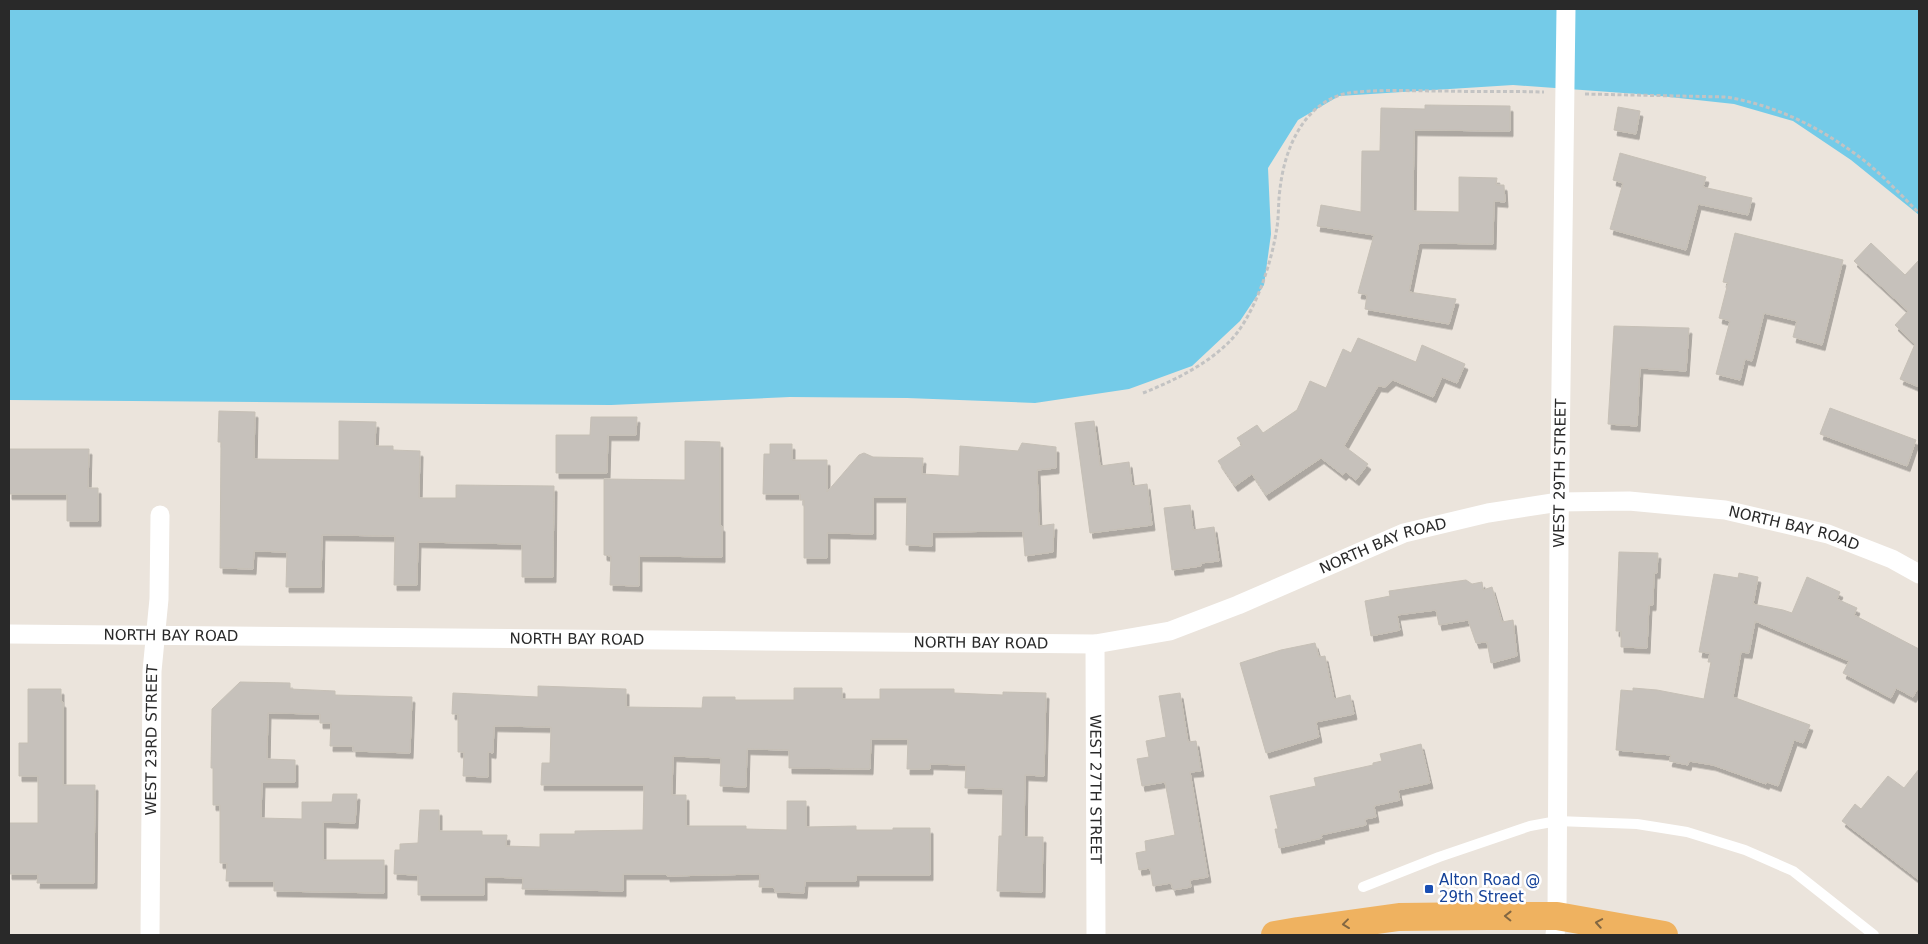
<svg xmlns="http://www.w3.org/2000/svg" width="1928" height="944" font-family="'DejaVu Sans',sans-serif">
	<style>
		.water { fill: #74cbe8 }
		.building { fill: #c6c1bb; stroke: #c6c0b6; filter: url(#shadow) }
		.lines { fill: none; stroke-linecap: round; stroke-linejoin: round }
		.path { stroke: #c3c3c3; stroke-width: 3; stroke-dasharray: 4 2.5; stroke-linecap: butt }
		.service { stroke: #fff; stroke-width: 10 }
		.minor { stroke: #fff; stroke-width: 19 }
		.trunk { stroke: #efb260; stroke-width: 28 }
		.oneway { stroke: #826742 }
		.transit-dot { fill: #1a4fb4; stroke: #fff; stroke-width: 2 }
		.labels { text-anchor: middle; stroke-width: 5; stroke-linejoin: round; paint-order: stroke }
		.street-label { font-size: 15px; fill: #292929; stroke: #fff }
		.transit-label { font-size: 15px; fill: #164399; stroke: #fff; text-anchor: start }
	</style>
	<defs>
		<filter id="shadow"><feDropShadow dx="3" dy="5.5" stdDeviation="0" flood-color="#0004"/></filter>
	</defs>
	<rect width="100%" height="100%" fill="#ebe4dc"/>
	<path class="water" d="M 9,9 L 1919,9 L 1919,215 L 1851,160 L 1793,121 L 1734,104 L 1651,95 L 1513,85 L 1339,96 L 1298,120 L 1268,168 L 1271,234 L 1264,285 L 1240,321 L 1192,366 L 1129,389 L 1035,403 L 907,398 L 790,397 L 611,405 L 9,400 Z"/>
	<path class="building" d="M 1425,105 L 1510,106 L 1510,131 L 1414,130 L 1413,211 L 1459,212 L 1459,177 L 1497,178 L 1496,185 L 1504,185 L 1505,202 L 1494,201 L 1493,244 L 1419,243 L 1409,292 L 1456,299 L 1449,324 L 1365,309 L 1367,295 L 1358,293 L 1374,235 L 1317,226 L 1321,205 L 1361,212 L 1362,151 L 1380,151 L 1381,108 L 1425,109 Z
		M 1618,107 L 1640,111 L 1636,134 L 1614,130 Z
		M 1620,153 L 1706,177 L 1703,187 L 1752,198 L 1748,215 L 1698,204 L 1686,250 L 1610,229 L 1623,183 L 1613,180 Z
		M 1735,233 L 1843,260 L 1822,345 L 1793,337 L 1797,321 L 1764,313 L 1752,361 L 1745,359 L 1740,380 L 1716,374 L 1730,321 L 1719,318 L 1728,283 L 1723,282 Z
		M 1871,243 L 1905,275 L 1919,260 L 1919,387 L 1900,379 L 1915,344 L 1895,325 L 1908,311 L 1854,261 Z
		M 1614,326 L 1689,328 L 1686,371 L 1640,368 L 1637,426 L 1608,424 Z
		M 1358,338 L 1416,362 L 1422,345 L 1465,364 L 1457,383 L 1442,377 L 1433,397 L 1393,380 L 1385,387 L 1378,386 L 1344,446 L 1368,464 L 1356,480 L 1346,472 L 1343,475 L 1321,458 L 1266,495 L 1252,474 L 1235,486 L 1218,461 L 1242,445 L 1237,438 L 1257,425 L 1263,433 L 1297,410 L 1310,381 L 1326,388 L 1343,349 L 1351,353 Z
		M 1830,408 L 1916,440 L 1907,466 L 1820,434 Z
		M 219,411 L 255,412 L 254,459 L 339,460 L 339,421 L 376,422 L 375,446 L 393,446 L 393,450 L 420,451 L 419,498 L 456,498 L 456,485 L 554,486 L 553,577 L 522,577 L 522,544 L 418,542 L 417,585 L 394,585 L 395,536 L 322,535 L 321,587 L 286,587 L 287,552 L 254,551 L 253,569 L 220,568 L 221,442 L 218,442 Z
		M 591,417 L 637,417 L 636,435 L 608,435 L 607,473 L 556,473 L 556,435 L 590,435 Z
		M 1094,421 L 1100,466 L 1129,462 L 1132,486 L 1147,484 L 1152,525 L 1090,533 L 1075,423 Z
		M 685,441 L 720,442 L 720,526 L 722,526 L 722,557 L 639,556 L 639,586 L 610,585 L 611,556 L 604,555 L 604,479 L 685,480 Z
		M 1022,443 L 1056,447 L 1056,468 L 1037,470 L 1039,526 L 1054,524 L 1053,552 L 1025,556 L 1023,531 L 932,532 L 932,546 L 906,545 L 907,497 L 873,497 L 873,534 L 827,533 L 827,558 L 804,558 L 804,500 L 800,500 L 800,494 L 763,494 L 764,454 L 770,454 L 770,444 L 792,444 L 792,460 L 827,460 L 827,492 L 859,455 L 864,453 L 873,457 L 923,458 L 922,474 L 959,476 L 960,446 L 1018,451 Z
		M 9,449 L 89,449 L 88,488 L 98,488 L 98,521 L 67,521 L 67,494 L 9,494 Z
		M 1190,505 L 1193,530 L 1214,527 L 1219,561 L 1201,563 L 1201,566 L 1172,570 L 1164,508 Z
		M 1619,552 L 1658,553 L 1657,573 L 1654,573 L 1653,605 L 1649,605 L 1647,648 L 1621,647 L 1621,631 L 1616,631 Z
		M 1739,573 L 1758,577 L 1753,604 L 1783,610 L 1792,613 L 1807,577 L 1840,592 L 1837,599 L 1857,608 L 1854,615 L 1919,649 L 1919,686 L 1913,697 L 1896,688 L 1891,698 L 1843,673 L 1849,661 L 1755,621 L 1749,653 L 1741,652 L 1733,697 L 1810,725 L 1803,743 L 1794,740 L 1778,786 L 1767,782 L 1766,784 L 1713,765 L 1689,761 L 1688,765 L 1669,761 L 1671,755 L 1616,750 L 1621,690 L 1633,691 L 1633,688 L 1657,690 L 1704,699 L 1711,662 L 1708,662 L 1710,653 L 1699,652 L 1714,574 L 1738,578 Z
		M 1466,580 L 1472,584 L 1482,582 L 1483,590 L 1492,587 L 1502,622 L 1513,620 L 1517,656 L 1491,663 L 1487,642 L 1476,643 L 1468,620 L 1439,625 L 1436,610 L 1397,615 L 1400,630 L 1371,636 L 1365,601 L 1390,596 L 1389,591 Z
		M 1315,643 L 1319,657 L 1325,656 L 1334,699 L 1350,695 L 1354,714 L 1316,722 L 1319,737 L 1266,753 L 1240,663 L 1281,650 Z
		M 240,682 L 290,683 L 290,689 L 335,691 L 335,695 L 412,697 L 410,753 L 353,751 L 353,746 L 330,746 L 331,723 L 320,723 L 320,714 L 268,713 L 267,759 L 295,760 L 295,782 L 262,782 L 261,818 L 302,819 L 302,802 L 332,802 L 333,794 L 357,794 L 355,823 L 323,822 L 323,860 L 384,860 L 384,893 L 274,891 L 274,881 L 226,881 L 227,863 L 220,863 L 220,805 L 213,805 L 213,768 L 211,768 L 212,709 Z
		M 538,686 L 626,689 L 626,707 L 702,708 L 703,697 L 735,697 L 735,700 L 794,700 L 794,688 L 842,688 L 842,699 L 880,699 L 880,689 L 954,689 L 954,693 L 1003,695 L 1003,692 L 1046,693 L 1044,776 L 1025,775 L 1024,837 L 1043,837 L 1042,892 L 997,891 L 999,836 L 1002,836 L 1003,789 L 965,788 L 966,765 L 930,764 L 930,769 L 907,769 L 908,739 L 871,739 L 870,769 L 789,768 L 789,750 L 747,749 L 746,787 L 720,786 L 721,758 L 673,756 L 672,795 L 686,795 L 686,826 L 746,826 L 746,829 L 787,830 L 787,801 L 806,801 L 806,827 L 856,826 L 856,830 L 893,830 L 893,828 L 930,828 L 930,875 L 856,875 L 856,881 L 805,881 L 804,893 L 775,892 L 774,887 L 759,887 L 760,874 L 667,876 L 667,874 L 623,874 L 623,891 L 522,889 L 523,878 L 484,877 L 484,895 L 418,895 L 418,875 L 394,874 L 395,850 L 400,850 L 400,844 L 418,843 L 420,810 L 439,810 L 439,831 L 482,831 L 482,835 L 507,835 L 506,846 L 540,847 L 540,834 L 575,834 L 575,831 L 643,830 L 644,785 L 541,785 L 542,763 L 550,763 L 551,727 L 494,726 L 493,753 L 488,752 L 488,777 L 463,776 L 464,752 L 458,752 L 458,714 L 452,714 L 453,693 L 538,697 Z
		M 28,689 L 61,689 L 61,702 L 63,702 L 63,785 L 95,785 L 94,883 L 37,883 L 38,874 L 9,874 L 9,823 L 38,823 L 38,776 L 19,776 L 19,743 L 28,743 Z
		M 1180,693 L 1188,742 L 1196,741 L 1201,771 L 1190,772 L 1208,877 L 1190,880 L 1191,887 L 1173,890 L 1171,883 L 1153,886 L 1150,868 L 1139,870 L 1136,853 L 1146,851 L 1145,841 L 1175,835 L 1165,782 L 1142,786 L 1137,759 L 1149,757 L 1146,741 L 1166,737 L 1159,696 Z
		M 1421,744 L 1430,783 L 1398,790 L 1400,800 L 1374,806 L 1376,817 L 1365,819 L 1366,825 L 1321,835 L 1322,838 L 1279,848 L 1275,829 L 1278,829 L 1270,796 L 1316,786 L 1314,778 L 1373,765 L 1373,763 L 1382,761 L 1380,754 Z
		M 1919,769 L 1919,880 L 1842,821 L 1855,804 L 1861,809 L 1888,776 L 1904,788 Z"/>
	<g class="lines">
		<path class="path" d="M 1585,94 L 1726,97 C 1774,105 1815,125 1854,153 C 1877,169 1899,193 1919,213
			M 1143,393 C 1173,381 1204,366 1227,344 C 1254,319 1272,262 1277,227 C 1279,215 1278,202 1280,189 C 1284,152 1301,108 1340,95 C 1349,92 1360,92 1370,91 C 1395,90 1420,91 1445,91 C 1478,92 1511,91 1544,92"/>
		<path class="service" d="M 1363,887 L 1439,857 L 1530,826 L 1557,821 L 1637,824 L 1687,832 L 1745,850 L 1793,871 L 1874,935"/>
		<g class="minor">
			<path id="s1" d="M 9,634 L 1095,644 L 1170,631 L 1238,605 L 1404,533 L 1488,513 L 1559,502 L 1629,501 L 1725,510 L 1828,534 L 1892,559 L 1919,574"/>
			<path id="s2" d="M 1095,644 L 1096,935"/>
			<path id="s3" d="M 150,935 L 152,671 L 159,599 L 160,515"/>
			<path id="s4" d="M 1555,935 L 1557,916 L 1559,533 L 1566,9"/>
		</g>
		<path class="trunk" d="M 1275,935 L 1298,931 L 1399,917 L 1488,916 L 1557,916 L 1664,935"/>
	</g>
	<defs><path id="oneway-chevron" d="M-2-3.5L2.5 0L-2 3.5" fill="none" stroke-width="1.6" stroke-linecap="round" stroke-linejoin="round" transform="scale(1.25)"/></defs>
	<g class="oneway">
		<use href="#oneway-chevron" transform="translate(1508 916) rotate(-179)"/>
		<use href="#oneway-chevron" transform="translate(1599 923) rotate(-170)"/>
		<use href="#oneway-chevron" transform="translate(1346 924) rotate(173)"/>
	</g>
	<rect class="transit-dot" x="1424" y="884" width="10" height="10" rx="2.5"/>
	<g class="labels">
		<g class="street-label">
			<text dy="5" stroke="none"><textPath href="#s4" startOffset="462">WEST 29TH STREET</textPath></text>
			<text dy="5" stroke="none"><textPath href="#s1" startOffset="1812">NORTH BAY ROAD</textPath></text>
			<text dy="5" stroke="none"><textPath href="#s1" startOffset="1392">NORTH BAY ROAD</textPath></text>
			<text dy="5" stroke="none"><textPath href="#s1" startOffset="162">NORTH BAY ROAD</textPath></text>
			<text dy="5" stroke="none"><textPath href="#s1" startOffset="568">NORTH BAY ROAD</textPath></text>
			<text dy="5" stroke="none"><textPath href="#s1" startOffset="972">NORTH BAY ROAD</textPath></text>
			<text dy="5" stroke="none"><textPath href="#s3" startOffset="195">WEST 23RD STREET</textPath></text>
			<text dy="5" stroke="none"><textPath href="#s2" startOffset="145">WEST 27TH STREET</textPath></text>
		</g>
		<g class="transit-label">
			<text x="1439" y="885">Alton Road @<tspan x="1439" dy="17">29th Street</tspan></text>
		</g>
	</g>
	<rect width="1928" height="944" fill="none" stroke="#292929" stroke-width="20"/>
</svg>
